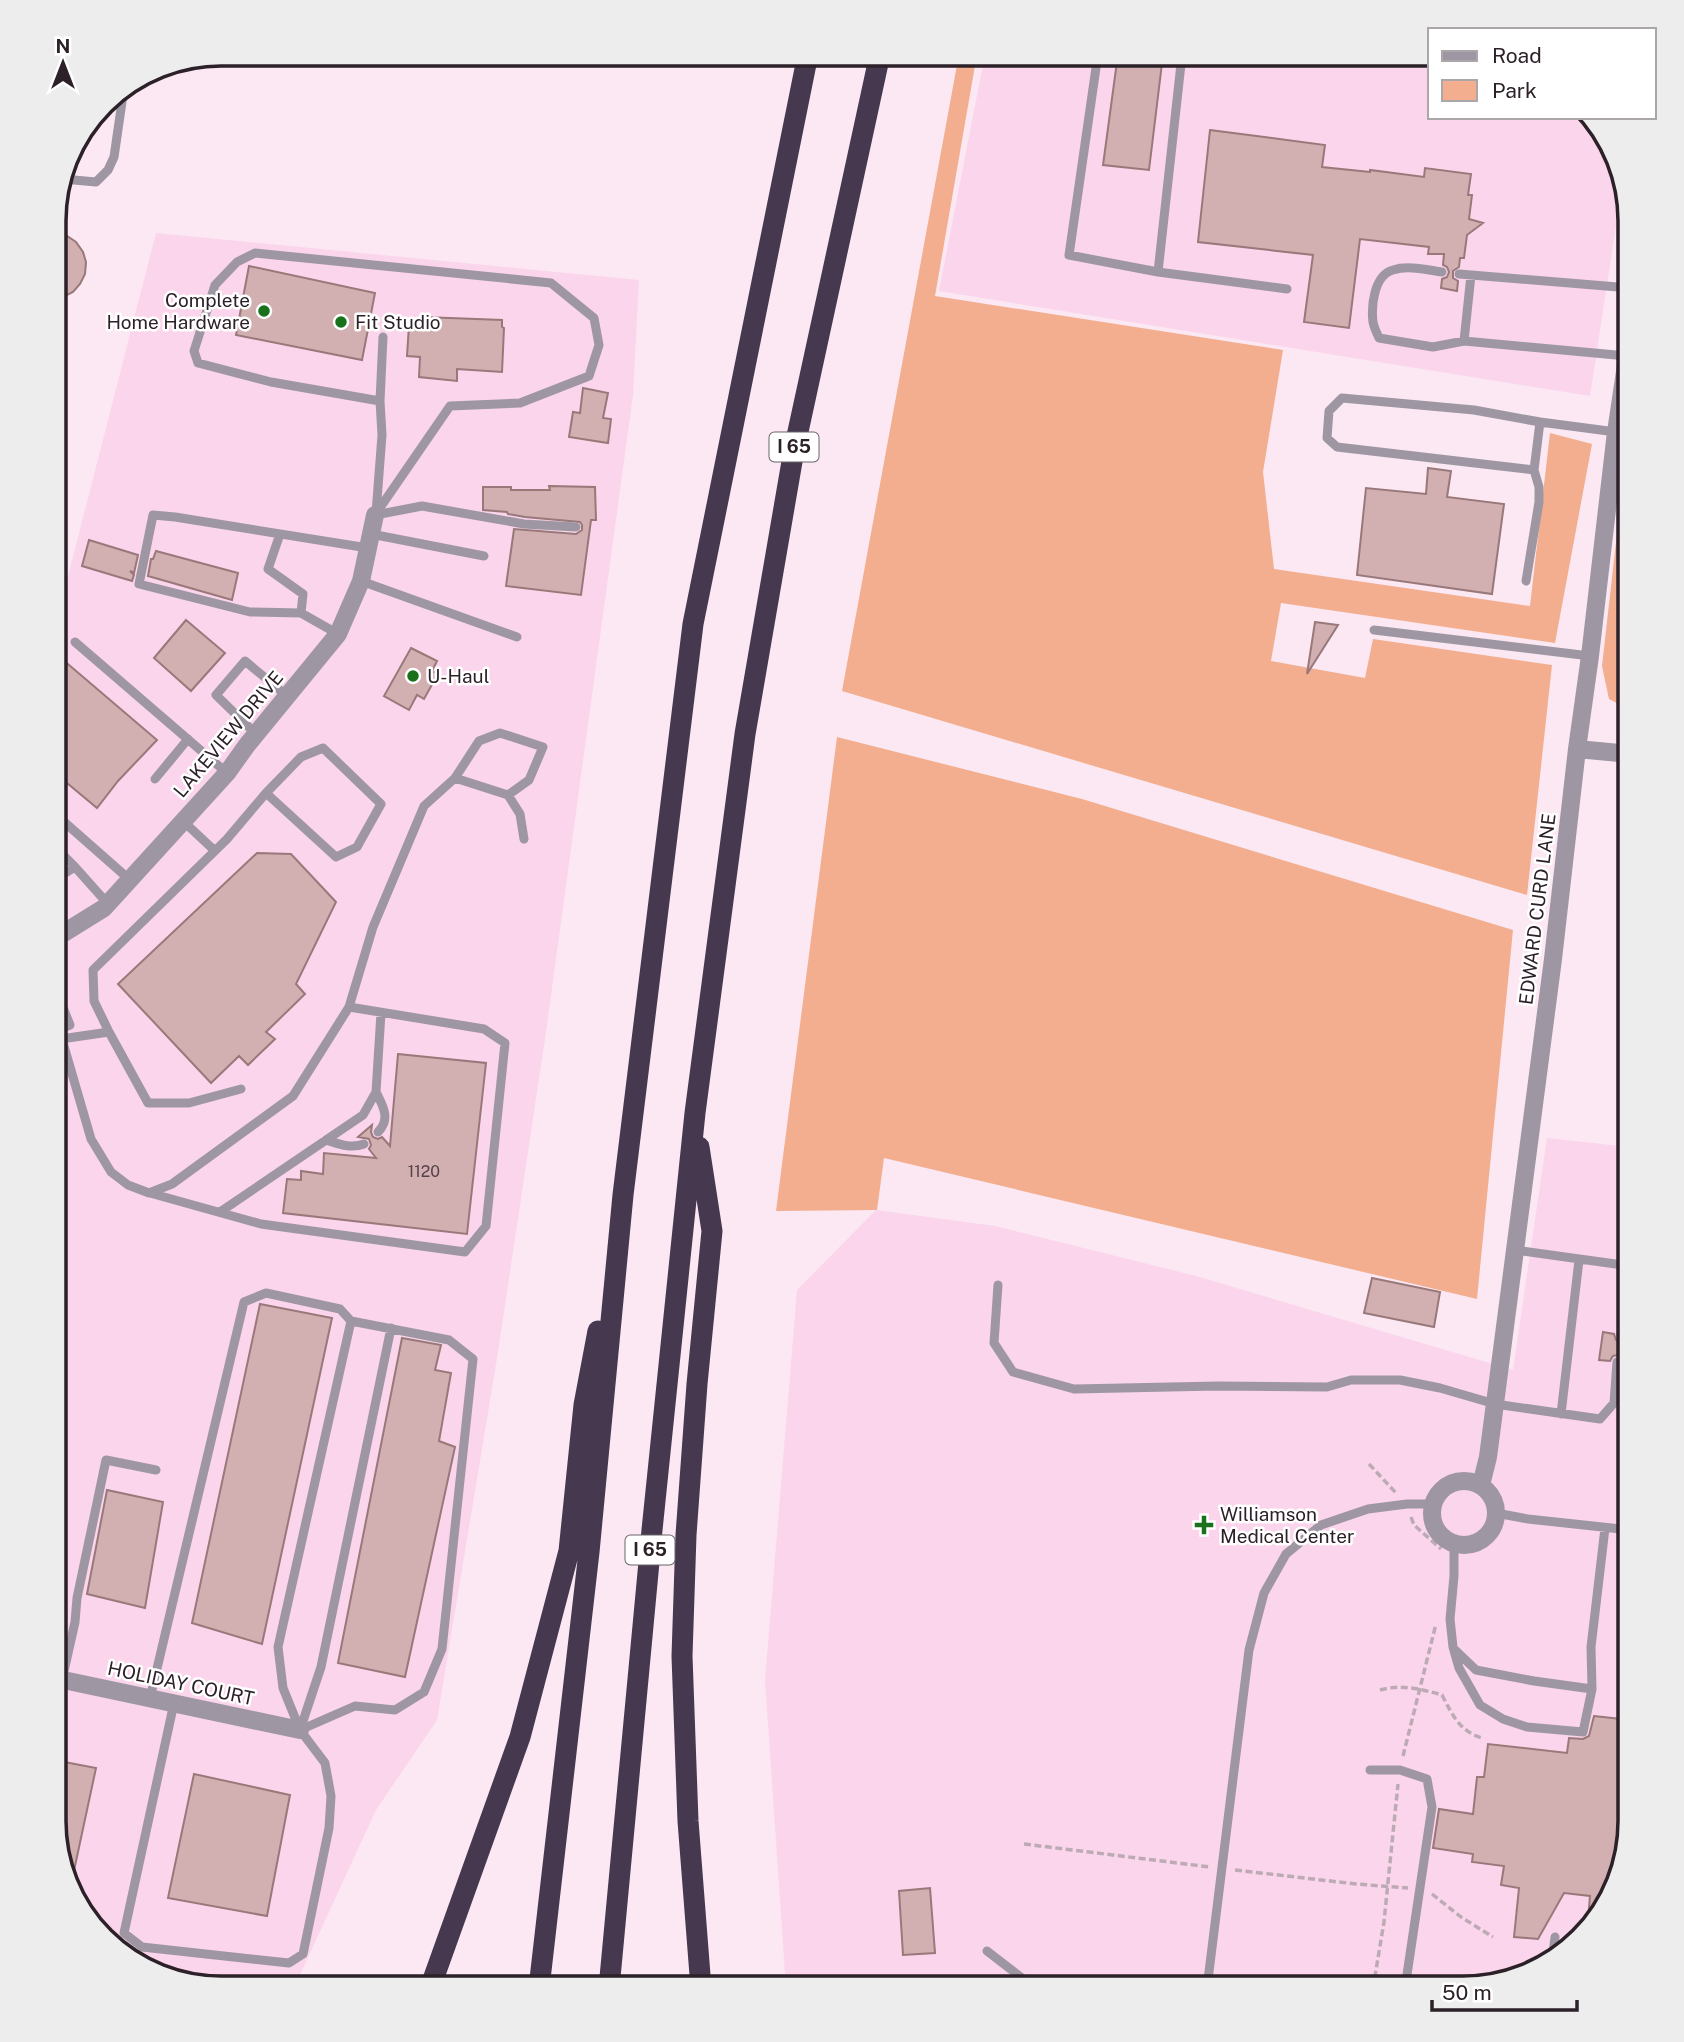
<svg xmlns="http://www.w3.org/2000/svg" width="1684" height="2042" font-family="'Public Sans',sans-serif">
	<style>
		.built { fill: #fbd5eb }
		.green { fill: #f2ae8e }
		.building { fill: #d2afb1; stroke: #99787a; stroke-width: 2 }
		.lines { fill: none; stroke-linecap: round; stroke-linejoin: round }
		.path { stroke: #bcabb5; stroke-width: 3.5; stroke-dasharray: 7 3.5; stroke-linecap: butt }
		.lane { stroke: #9e97a3; stroke-width: 9 }
		.street { stroke: #9e97a3; stroke-width: 18 }
		.highway { stroke: #45384f; stroke-width: 21 }
		.poi-dot { fill: #1a711b; stroke: #fff; stroke-width: 2.5 }
		.labels { text-anchor: middle; stroke-width: 5; stroke-linejoin: round; paint-order: stroke }
		.number-label { font-size: 16px; fill: #56444a }
		.shield { fill: #fff; stroke: #6b6468; stroke-width: 2 }
		.shield-label { font-size: 18px; font-weight: bold; fill: #2c2128 }
		.poi-label { font-size: 19px; fill: #2c2128; stroke: #fff; text-anchor: start }
		.street-label { font-size: 19px; fill: #2c2128; stroke: #fff }
		.rim { fill: none; stroke: #2c2128; stroke-width: 3.5 }
	</style>
	<rect width="100%" height="100%" fill="#fbe8f3"/>
	<path class="built" d="M 985,54 L 1430,55 L 1430,117 L 1589,117 L 1601,128 L 1621,193 L 1590,396 L 939,291 Z
		M 156,233 L 639,280 L 633,395 L 546,1032 L 498,1352 L 437,1720 L 376,1810 L 294,1988 L 221,1988 L 138,1966 L 83,1914 L 54,1821 L 55,627 Z
		M 1547,1138 L 1630,1147 L 1630,1821 L 1608,1904 L 1556,1959 L 1463,1988 L 786,1988 L 765,1680 L 797,1290 L 876,1210 L 995,1226 L 1196,1276 L 1513,1370 Z"/>
	<path class="green" d="M 959,54 L 977,54 L 935,296 L 1283,350 L 1263,472 L 1274,569 L 1530,606 L 1550,433 L 1592,444 L 1555,643 L 1281,603 L 1271,661 L 1365,678 L 1373,639 L 1552,665 L 1527,895 L 842,691 Z
		M 1630,419 L 1630,710 L 1609,699 L 1602,666 Z
		M 837,737 L 1082,799 L 1513,930 L 1477,1299 L 884,1158 L 877,1210 L 776,1211 Z"/>
	<path class="building" d="M 1118,54 L 1163,55 L 1149,170 L 1103,165 Z
		M 1210,130 L 1325,145 L 1322,167 L 1370,172 L 1370,170 L 1424,177 L 1425,168 L 1471,174 L 1468,195 L 1472,195 L 1469,219 L 1483,223 L 1467,235 L 1464,258 L 1460,258 L 1459,267 L 1453,271 L 1453,278 L 1458,281 L 1457,291 L 1441,288 L 1442,279 L 1447,277 L 1449,272 L 1447,267 L 1443,265 L 1444,254 L 1428,254 L 1429,247 L 1360,239 L 1349,328 L 1304,322 L 1313,255 L 1198,242 Z
		M 55,232 L 67,236 L 76,242 L 83,252 L 86,262 L 85,274 L 80,284 L 73,292 L 55,301 Z
		M 249,266 L 375,293 L 362,360 L 236,335 Z
		M 423,317 L 502,320 L 502,327 L 504,328 L 502,372 L 457,369 L 457,381 L 419,377 L 420,357 L 407,356 L 409,325 L 422,326 Z
		M 583,388 L 608,393 L 603,418 L 611,419 L 608,443 L 569,437 L 573,412 L 580,413 Z
		M 1428,468 L 1451,471 L 1447,497 L 1504,504 L 1492,594 L 1357,575 L 1366,488 L 1426,494 Z
		M 549,486 L 595,487 L 596,520 L 591,520 L 581,595 L 506,586 L 514,529 L 576,534 L 582,530 L 582,525 L 580,522 L 525,517 L 508,514 L 507,512 L 483,510 L 483,487 L 511,487 L 511,490 L 550,490 Z
		M 89,540 L 138,555 L 134,573 L 130,571 L 134,575 L 132,581 L 82,566 Z
		M 156,551 L 238,573 L 232,600 L 148,576 L 151,559 L 153,559 Z
		M 186,620 L 225,653 L 191,691 L 154,658 Z
		M 1315,622 L 1338,625 L 1307,674 Z
		M 411,648 L 437,661 L 432,671 L 438,674 L 424,699 L 417,695 L 409,710 L 384,696 Z
		M 55,653 L 157,740 L 118,781 L 97,808 L 55,773 L 55,731 L 64,719 L 55,711 Z
		M 257,853 L 291,854 L 336,902 L 296,984 L 305,994 L 266,1032 L 275,1039 L 248,1065 L 239,1056 L 211,1083 L 118,984 Z
		M 398,1054 L 486,1063 L 467,1234 L 283,1213 L 287,1179 L 301,1180 L 301,1171 L 323,1174 L 324,1153 L 376,1158 L 369,1149 L 371,1145 L 369,1139 L 358,1137 L 372,1125 L 371,1132 L 373,1137 L 378,1139 L 382,1137 L 390,1146 Z
		M 1372,1278 L 1440,1292 L 1434,1327 L 1364,1313 Z
		M 260,1304 L 332,1318 L 262,1644 L 192,1623 Z
		M 1603,1332 L 1614,1334 L 1616,1340 L 1621,1342 L 1630,1336 L 1630,1363 L 1624,1363 L 1623,1358 L 1618,1355 L 1613,1356 L 1610,1361 L 1599,1360 Z
		M 402,1338 L 441,1345 L 435,1370 L 451,1373 L 439,1441 L 455,1447 L 405,1677 L 338,1663 Z
		M 107,1490 L 163,1502 L 145,1608 L 87,1594 Z
		M 1594,1716 L 1630,1720 L 1630,1821 L 1608,1904 L 1603,1909 L 1589,1908 L 1590,1896 L 1564,1893 L 1538,1939 L 1514,1937 L 1519,1888 L 1501,1885 L 1504,1866 L 1472,1862 L 1473,1854 L 1433,1848 L 1439,1809 L 1473,1814 L 1477,1777 L 1484,1777 L 1488,1744 L 1567,1753 L 1569,1738 L 1583,1739 L 1589,1736 Z
		M 54,1760 L 96,1768 L 72,1880 L 54,1821 Z
		M 194,1774 L 290,1795 L 267,1916 L 168,1898 Z
		M 930,1888 L 935,1953 L 903,1955 L 899,1891 Z"/>
	<g class="lines">
		<path class="path" d="M 1369,1464 L 1396,1493
			M 1411,1517 L 1414,1525 L 1441,1549
			M 1380,1690 C 1401,1684 1421,1689 1442,1695 C 1452,1714 1459,1731 1482,1738
			M 1403,1756 L 1436,1624
			M 1024,1844 L 1210,1867
			M 1235,1870 L 1356,1884 L 1408,1888
			M 1432,1894 L 1461,1917 L 1493,1937
			M 1373,1988 L 1384,1922 L 1398,1784"/>
		<path class="lane" d="M 1098,54 L 1069,255 L 1158,272
			M 1182,55 L 1158,272 L 1287,289
			M 1412,55 L 1430,59
			M 63,179 L 96,182 L 108,170 L 114,157 L 124,88
			M 1442,272 C 1427,270 1408,265 1393,270 C 1374,275 1371,306 1373,322 C 1374,328 1377,333 1379,338 L 1433,347 L 1464,341 L 1627,356
			M 1459,274 L 1630,288
			M 1464,341 L 1471,275
			M 1534,470 L 1337,447 L 1327,438 L 1329,411 L 1342,398 L 1474,410 L 1540,422
			M 376,513 L 382,435 L 380,401 L 383,337
			M 375,515 L 450,406 L 520,403 L 589,376 L 599,345 L 594,318 L 551,283 L 255,253 L 237,262 L 215,285 L 194,351 L 198,363 L 271,382 L 380,401
			M 375,515 L 422,506 L 524,524 L 576,527
			M 280,534 L 268,569 L 303,594 L 301,613
			M 371,534 L 484,556
			M 361,581 L 517,637
			M 1526,581 L 1539,502 L 1539,487 L 1534,470 L 1540,422 L 1616,432
			M 1374,630 L 1590,656
			M 338,634 L 301,613 L 250,612 L 139,584 L 153,515 L 175,517 L 368,548
			M 75,642 L 227,773
			M 256,734 L 216,695 L 245,661 L 287,696
			M 455,778 L 479,741 L 500,733 L 543,747 L 529,780 L 508,795
			M 155,779 L 188,739
			M 54,813 L 130,880
			M 183,821 L 215,851
			M 54,846 L 75,867
			M 54,880 L 75,867 L 108,904
			M 54,985 L 70,1025 L 56,1031
			M 59,1029 L 91,1139 L 111,1172 L 128,1185 L 149,1193 L 172,1184 L 293,1096 L 349,1007 L 373,927 L 424,806 L 455,778 L 508,795 L 520,814 L 524,839
			M 109,1032 L 148,1103 L 189,1103 L 241,1089
			M 54,1040 L 109,1032 L 94,1001 L 93,970 L 227,839 L 266,793 L 301,757 L 323,748 L 381,804 L 357,847 L 336,857 L 266,793
			M 376,1092 C 383,1106 391,1119 378,1132
			M 326,1140 C 339,1144 351,1149 364,1144
			M 150,1193 L 261,1224 L 465,1252 L 486,1226 L 505,1043 L 484,1029 L 349,1007
			M 220,1212 L 363,1115 L 376,1092 L 381,1013
			M 1515,1250 L 1630,1266
			M 998,1285 L 994,1343 L 1013,1372 L 1074,1389 L 1218,1386 L 1327,1387 L 1351,1380 L 1400,1380 L 1440,1388 L 1495,1404 L 1600,1419 L 1614,1403 L 1617,1362
			M 1621,1335 L 1630,1278
			M 1561,1414 L 1579,1260
			M 1496,1513 L 1528,1519 L 1630,1530
			M 1454,1543 L 1454,1576 L 1450,1619 L 1453,1647 L 1459,1668 L 1480,1705 L 1503,1719 L 1527,1727 L 1583,1732 L 1592,1689 L 1591,1647 L 1605,1528
			M 1454,1649 L 1476,1670 L 1534,1681 L 1592,1689
			M 62,1680 L 75,1622 L 77,1598 L 106,1460 L 156,1470
			M 150,1698 L 244,1302 L 266,1293 L 340,1309 L 351,1321 L 278,1647 L 283,1688 L 300,1730 L 325,1763 L 331,1796 L 329,1828 L 303,1954 L 289,1963 L 142,1947 L 124,1933 L 174,1703
			M 300,1730 L 355,1706 L 395,1710 L 424,1692 L 442,1649 L 473,1359 L 449,1340 L 351,1321
			M 300,1730 L 321,1667 L 391,1328
			M 1370,1770 L 1400,1770 L 1427,1779 L 1432,1807 L 1405,1988
			M 987,1951 L 1035,1988
			M 1552,1961 L 1555,1937
			M 1207,1988 L 1249,1650 L 1264,1593 L 1286,1554 L 1321,1525 L 1368,1509 L 1407,1504 L 1433,1504"/>
		<path class="street" d="M 1577,749 L 1630,754
			M 54,939 L 104,908 L 227,773 L 247,745 L 338,634 L 361,581 L 375,515
			M1432 1513a32 32 0 1 1 64 0a32 32 0 1 1-64 0Z
			M 1481,1485 L 1488,1457 L 1553,959 L 1577,749 L 1590,656 L 1616,432 L 1630,338
			M 54,1678 L 300,1730"/>
		<path class="highway" d="M 699,1147 L 712,1231 L 697,1384 L 686,1535 L 682,1656 L 688,1821 L 701,1988
			M 430,1988 L 520,1737 L 569,1551 L 584,1405 L 598,1331
			M 539,1988 L 589,1552 L 623,1195 L 693,624 L 808,54
			M 609,1988 L 652,1530 L 695,1113 L 745,734 L 794,450 L 880,54"/>
	</g>
	<g class="poi-dot">
		<circle cx="264" cy="311" r="7"/>
		<circle cx="341" cy="322" r="7"/>
		<circle cx="413" cy="676" r="7"/>
		<path d="M1200.5 1514.5h7v7h7v7h-7v7h-7v-7h-7v-7h7z"/>
	</g>
	<g class="labels">
		<g class="number-label">
			<text x="424" y="1177">1120</text>
		</g>
		<g class="shield">
			<rect x="769.5" y="432.5" width="49" height="29" rx="5"/>
			<rect x="625.5" y="1535.5" width="49" height="29" rx="5"/>
		</g>
		<g class="shield-label">
			<text x="794" y="453">I 65</text>
			<text x="650" y="1556">I 65</text>
		</g>
		<g class="poi-label">
			<text x="250" y="307" text-anchor="end">Complete<tspan x="250" dy="22">Home Hardware</tspan></text>
			<text x="355" y="329">Fit Studio</text>
			<text x="427" y="683">U-Haul</text>
			<text x="1220" y="1521">Williamson<tspan x="1220" dy="22">Medical Center</tspan></text>
		</g>
		<g class="street-label">
			<text transform="translate(228 734) rotate(-50)" y="7">LAKEVIEW DRIVE</text>
			<text transform="translate(1537 909) rotate(-83)" y="7">EDWARD CURD LANE</text>
			<text transform="translate(181 1683) rotate(12)" y="7">HOLIDAY COURT</text>
		</g>
	</g>
	<path d="M0 0H1684V2042H0ZM221 66H1463A155 155 0 0 1 1618 221V1821A155 155 0 0 1 1463 1976H221A155 155 0 0 1 66 1821V221A155 155 0 0 1 221 66Z" fill="#eeedee" fill-rule="evenodd"/>
	<path class="rim" d="M221 66H1463A155 155 0 0 1 1618 221V1821A155 155 0 0 1 1463 1976H221A155 155 0 0 1 66 1821V221A155 155 0 0 1 221 66Z"/>
	<rect x="1428" y="28" width="228" height="91" fill="#ffffff" stroke="#aba6a9" stroke-width="2"/>
	<rect x="1442" y="51" width="35" height="10" fill="#9e97a3" stroke="#aba6a9" stroke-width="2"/>
	<text x="1492" y="63" font-size="21" fill="#2c2128">Road</text>
	<rect x="1442" y="80" width="35" height="21" fill="#f2ae8e" stroke="#aba6a9" stroke-width="2"/>
	<text x="1492" y="98" font-size="21" fill="#2c2128">Park</text>
	<g transform="translate(63 63)" stroke="#ffffff" stroke-width="5" paint-order="stroke">
	<path d="M0-5L12 26L0 18L-12 26Z" fill="#2c2128"/>
	<text y="-10" font-size="19" font-weight="bold" text-anchor="middle" fill="#2c2128">N</text>
	</g>
	<path d="M1432 2000v10h145v-10" fill="none" stroke="#2c2128" stroke-width="3.5"/>
	<text x="1442" y="2000" font-size="21" fill="#2c2128" stroke="#ffffff" stroke-width="5" paint-order="stroke">50 m</text>
</svg>
